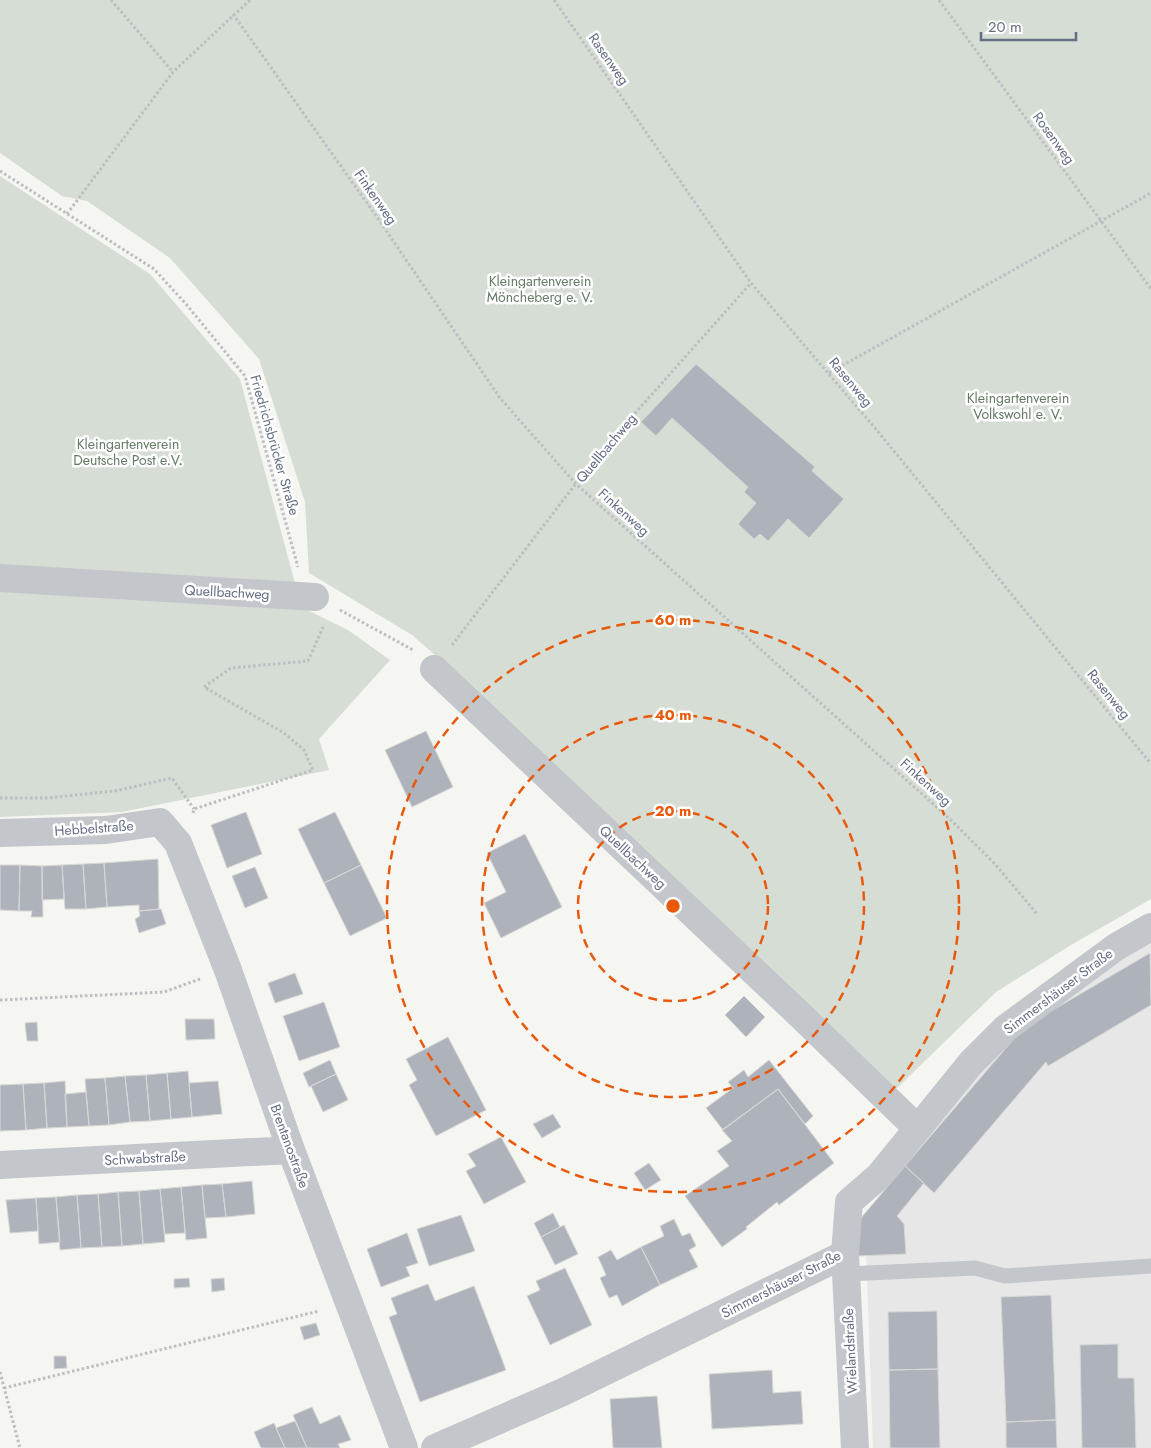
<svg xmlns="http://www.w3.org/2000/svg" width="1151" height="1448" font-family="Jost,sans-serif">
	<style>
		.built { fill: #e6e7e6 }
		.green { fill: #d5ddd4 }
		.building { fill: #aeb3bb; stroke: #d7d7d5 }
		.lines { fill: none; stroke-linecap: round; stroke-linejoin: round }
		.path { stroke: #bdbec1; stroke-width: 3; stroke-dasharray: 2.5 2.5; stroke-linecap: butt }
		.lane { stroke: #c3c6ca; stroke-width: 15 }
		.street { stroke: #c3c6ca; stroke-width: 28 }
		.ring { fill: none; stroke: #e8590c; stroke-width: 2.5; stroke-dasharray: 9 6 }
		.labels { text-anchor: middle; stroke-width: 5; stroke-linejoin: round; paint-order: stroke }
		.street-label { font-size: 14px; fill: #656f84; stroke: #fff }
		.park-label { font-size: 14px; fill: #647b64; stroke: #fff }
		.centre { fill: #e8590c; stroke: #fff; stroke-width: 2.5 }
		.ring-label { font-size: 15px; text-anchor: middle; font-weight: bold; fill: #e8590c; stroke: #fff; stroke-width: 5; stroke-linejoin: round; paint-order: stroke }
	</style>
	<rect width="100%" height="100%" fill="#f5f6f2"/>
	<path class="built" d="M 1151,937 L 1151,1448 L 873,1448 L 866,1248 L 887,1181 L 1017,1030 Z"/>
	<path class="green" d="M 0,0 L 1151,0 L 1151,899 L 1071,945 L 996,992 L 895,1090 L 450,668 L 412,635 L 309,573 L 305,502 L 259,359 L 170,258 L 87,201 L 62,196 L 0,153 Z
		M 0,176 L 150,274 L 240,379 L 296,587 L 0,570 Z
		M 0,590 L 297,605 L 348,630 L 390,660 L 319,739 L 329,770 L 122,812 L 0,817 Z"/>
	<path class="building" d="M 696,364 L 815,467 L 812,471 L 844,499 L 809,538 L 788,519 L 768,541 L 760,534 L 754,539 L 738,524 L 756,503 L 744,492 L 748,487 L 672,418 L 656,436 L 641,422 Z
		M 426,731 L 453,787 L 412,807 L 385,750 Z
		M 246,812 L 262,854 L 227,868 L 211,825 Z
		M 335,812 L 361,865 L 324,883 L 298,829 Z
		M 525,834 L 562,907 L 501,938 L 484,903 L 506,892 L 487,853 Z
		M 158,859 L 159,909 L 139,911 L 139,905 L 107,907 L 104,863 Z
		M 104,863 L 107,907 L 86,909 L 83,864 Z
		M 83,864 L 86,909 L 65,909 L 62,865 Z
		M 0,865 L 20,865 L 19,911 L 0,910 Z
		M 20,865 L 42,866 L 43,917 L 31,917 L 32,911 L 19,911 Z
		M 62,865 L 64,899 L 42,900 L 42,866 Z
		M 361,865 L 387,918 L 350,936 L 324,883 Z
		M 255,867 L 268,898 L 245,908 L 232,876 Z
		M 161,909 L 166,924 L 139,933 L 135,919 L 140,916 L 139,911 Z
		M 1150,953 L 1151,1005 L 1048,1066 L 1046,1062 L 934,1193 L 905,1166 L 1024,1027 Z
		M 295,973 L 303,994 L 275,1003 L 268,983 Z
		M 744,996 L 765,1017 L 746,1037 L 725,1015 Z
		M 324,1002 L 340,1047 L 299,1061 L 283,1016 Z
		M 185,1019 L 214,1019 L 215,1039 L 186,1040 Z
		M 37,1022 L 38,1041 L 27,1041 L 25,1023 Z
		M 448,1037 L 486,1110 L 436,1136 L 409,1085 L 417,1080 L 406,1059 Z
		M 330,1060 L 336,1074 L 309,1087 L 303,1073 Z
		M 769,1060 L 813,1116 L 805,1124 L 778,1089 L 723,1130 L 706,1108 L 733,1088 L 728,1082 L 744,1070 L 748,1077 Z
		M 188,1071 L 192,1117 L 171,1119 L 167,1073 Z
		M 167,1073 L 171,1119 L 150,1121 L 146,1075 Z
		M 336,1074 L 348,1100 L 323,1112 L 311,1086 Z
		M 146,1075 L 150,1121 L 130,1122 L 125,1076 Z
		M 125,1076 L 130,1122 L 109,1125 L 105,1078 Z
		M 105,1078 L 109,1125 L 89,1126 L 85,1079 Z
		M 65,1081 L 67,1127 L 47,1128 L 44,1083 Z
		M 218,1081 L 222,1114 L 192,1117 L 189,1083 Z
		M 44,1083 L 47,1128 L 26,1130 L 23,1084 Z
		M 23,1084 L 26,1130 L 0,1131 L 0,1085 Z
		M 778,1089 L 834,1163 L 779,1205 L 777,1202 L 746,1227 L 747,1229 L 722,1247 L 685,1196 L 729,1166 L 717,1151 L 732,1141 L 722,1130 Z
		M 86,1092 L 89,1126 L 67,1127 L 65,1094 Z
		M 553,1114 L 561,1127 L 542,1138 L 533,1124 Z
		M 501,1137 L 526,1182 L 484,1204 L 466,1171 L 476,1166 L 468,1154 Z
		M 649,1163 L 661,1180 L 645,1190 L 634,1173 Z
		M 905,1166 L 924,1183 L 897,1216 L 904,1224 L 906,1254 L 857,1256 L 855,1225 Z
		M 252,1181 L 255,1214 L 226,1217 L 222,1184 Z
		M 222,1184 L 226,1217 L 205,1218 L 202,1185 Z
		M 202,1185 L 207,1238 L 186,1240 L 181,1187 Z
		M 181,1187 L 185,1233 L 165,1234 L 160,1189 Z
		M 160,1189 L 165,1242 L 143,1244 L 139,1191 Z
		M 139,1191 L 143,1244 L 122,1246 L 118,1192 Z
		M 118,1192 L 122,1246 L 102,1247 L 98,1194 Z
		M 98,1194 L 102,1247 L 81,1248 L 77,1195 Z
		M 77,1195 L 81,1248 L 60,1250 L 56,1197 Z
		M 56,1197 L 60,1242 L 39,1244 L 36,1198 Z
		M 36,1198 L 38,1231 L 10,1233 L 6,1200 Z
		M 553,1213 L 560,1227 L 541,1237 L 534,1223 Z
		M 461,1215 L 475,1251 L 429,1266 L 417,1229 Z
		M 674,1219 L 682,1236 L 690,1233 L 696,1246 L 689,1250 L 698,1267 L 660,1285 L 641,1247 L 664,1236 L 660,1226 Z
		M 564,1225 L 578,1254 L 555,1265 L 541,1237 Z
		M 407,1233 L 418,1263 L 406,1267 L 410,1276 L 381,1287 L 367,1249 Z
		M 641,1247 L 660,1285 L 622,1306 L 617,1295 L 609,1298 L 600,1278 L 606,1275 L 598,1257 L 611,1250 L 617,1260 Z
		M 565,1268 L 592,1325 L 550,1345 L 527,1296 L 540,1290 L 536,1281 Z
		M 189,1278 L 190,1287 L 174,1288 L 174,1279 Z
		M 224,1278 L 225,1290 L 212,1292 L 211,1279 Z
		M 428,1284 L 435,1301 L 474,1286 L 506,1370 L 420,1402 L 389,1317 L 397,1314 L 391,1298 Z
		M 1051,1295 L 1056,1420 L 1006,1422 L 1001,1297 Z
		M 937,1311 L 938,1369 L 889,1370 L 888,1312 Z
		M 316,1323 L 320,1335 L 304,1340 L 300,1327 Z
		M 1118,1344 L 1118,1378 L 1134,1378 L 1136,1448 L 1082,1448 L 1080,1345 Z
		M 54,1356 L 66,1356 L 67,1368 L 54,1369 Z
		M 938,1369 L 940,1448 L 890,1448 L 889,1370 Z
		M 772,1370 L 773,1393 L 801,1391 L 803,1424 L 712,1429 L 709,1374 Z
		M 657,1396 L 662,1448 L 613,1448 L 610,1399 Z
		M 312,1407 L 320,1424 L 340,1415 L 351,1440 L 338,1444 L 340,1448 L 307,1448 L 293,1415 Z
		M 1056,1420 L 1057,1448 L 1006,1448 L 1006,1422 Z
		M 295,1421 L 307,1448 L 285,1448 L 276,1428 Z
		M 274,1423 L 285,1448 L 261,1448 L 254,1432 Z"/>
	<g class="lines">
		<path class="path" d="M 111,0 L 173,72
			M 554,0 L 751,283 L 875,428 L 1151,764
			M 939,0 L 1151,289
			M 233,14 L 379,220 L 500,398 L 576,484 L 951,820 L 995,864 L 1037,914
			M 0,171 L 154,269 L 186,304 L 245,376 L 298,567
			M 67,214 L 173,72 L 250,0
			M 829,373 L 1151,193
			M 340,610 L 413,650
			M 452,645 L 597,456 L 751,283
			M 0,798 L 47,798 L 115,791 L 172,778 L 194,809
			M 193,813 L 194,809 L 313,770 L 304,750 L 284,733 L 204,687 L 231,668 L 308,661 L 324,625
			M 0,1000 L 164,992 L 200,979
			M 0,1372 L 20,1448
			M 4,1388 L 319,1311"/>
		<path class="lane" d="M 847,1274 L 975,1268 L 1005,1276 L 1151,1266"/>
		<path class="street" d="M 0,578 L 315,597
			M 434,669 L 798,1013 L 917,1128
			M 0,833 L 106,830 L 160,822 L 178,843 L 228,970 L 291,1150 L 404,1448
			M 0,1165 L 291,1150
			M 435,1448 L 563,1392 L 845,1254
			M 855,1448 L 845,1254 L 849,1202 L 879,1176 L 971,1063 L 1006,1028 L 1116,947 L 1151,927"/>
	</g>
	<g class="ring">
		<circle cx="673" cy="906" r="95"/>
		<circle cx="673" cy="906" r="191"/>
		<circle cx="673" cy="906" r="286"/>
	</g>
	<g class="labels">
		<g class="street-label">
			<text transform="translate(609 59) rotate(55)" y="5">Rasenweg</text>
			<text transform="translate(1054 138) rotate(54)" y="5">Rosenweg</text>
			<text transform="translate(376 197) rotate(55)" y="5">Finkenweg</text>
			<text transform="translate(851 382) rotate(50)" y="5">Rasenweg</text>
			<text transform="translate(275 445) rotate(74)" y="5">Friedrichsbrücker Straße</text>
			<text transform="translate(606 448) rotate(-50)" y="5">Quellbachweg</text>
			<text transform="translate(624 512) rotate(42)" y="5">Finkenweg</text>
			<text transform="translate(227 592) rotate(3)" y="5">Quellbachweg</text>
			<text transform="translate(1109 694) rotate(51)" y="5">Rasenweg</text>
			<text transform="translate(926 782) rotate(42)" y="5">Finkenweg</text>
			<text transform="translate(94 828) rotate(-4)" y="5">Hebbelstraße</text>
			<text transform="translate(633 857) rotate(43)" y="5">Quellbachweg</text>
			<text transform="translate(1058 991) rotate(-37)" y="5">Simmershäuser Straße</text>
			<text transform="translate(290 1146) rotate(70)" y="5">Brentanostraße</text>
			<text transform="translate(145 1158) rotate(-3)" y="5">Schwabstraße</text>
			<text transform="translate(781 1284) rotate(-27)" y="5">Simmershäuser Straße</text>
			<text transform="translate(850 1351) rotate(-93)" y="5">Wielandstraße</text>
		</g>
		<g class="park-label">
			<text x="540" y="286">Kleingartenverein<tspan x="540" dy="16">Möncheberg e. V.</tspan></text>
			<text x="1018" y="403">Kleingartenverein<tspan x="1018" dy="16">Volkswohl e. V.</tspan></text>
			<text x="128" y="449">Kleingartenverein<tspan x="128" dy="16">Deutsche Post e.V.</tspan></text>
		</g>
	</g>
	<circle cx="673" cy="906" r="8" class="centre"/>
	<g class="ring-label">
		<text x="673" y="625">60 m</text>
		<text x="673" y="720">40 m</text>
		<text x="673" y="816">20 m</text>
	</g>
	<path d="M981 32v8h95v-8" fill="none" stroke="#656f84" stroke-width="2.5"/>
	<text x="988" y="32" font-size="15" fill="#656f84" stroke="#ffffff" stroke-width="4" paint-order="stroke">20 m</text>
</svg>
